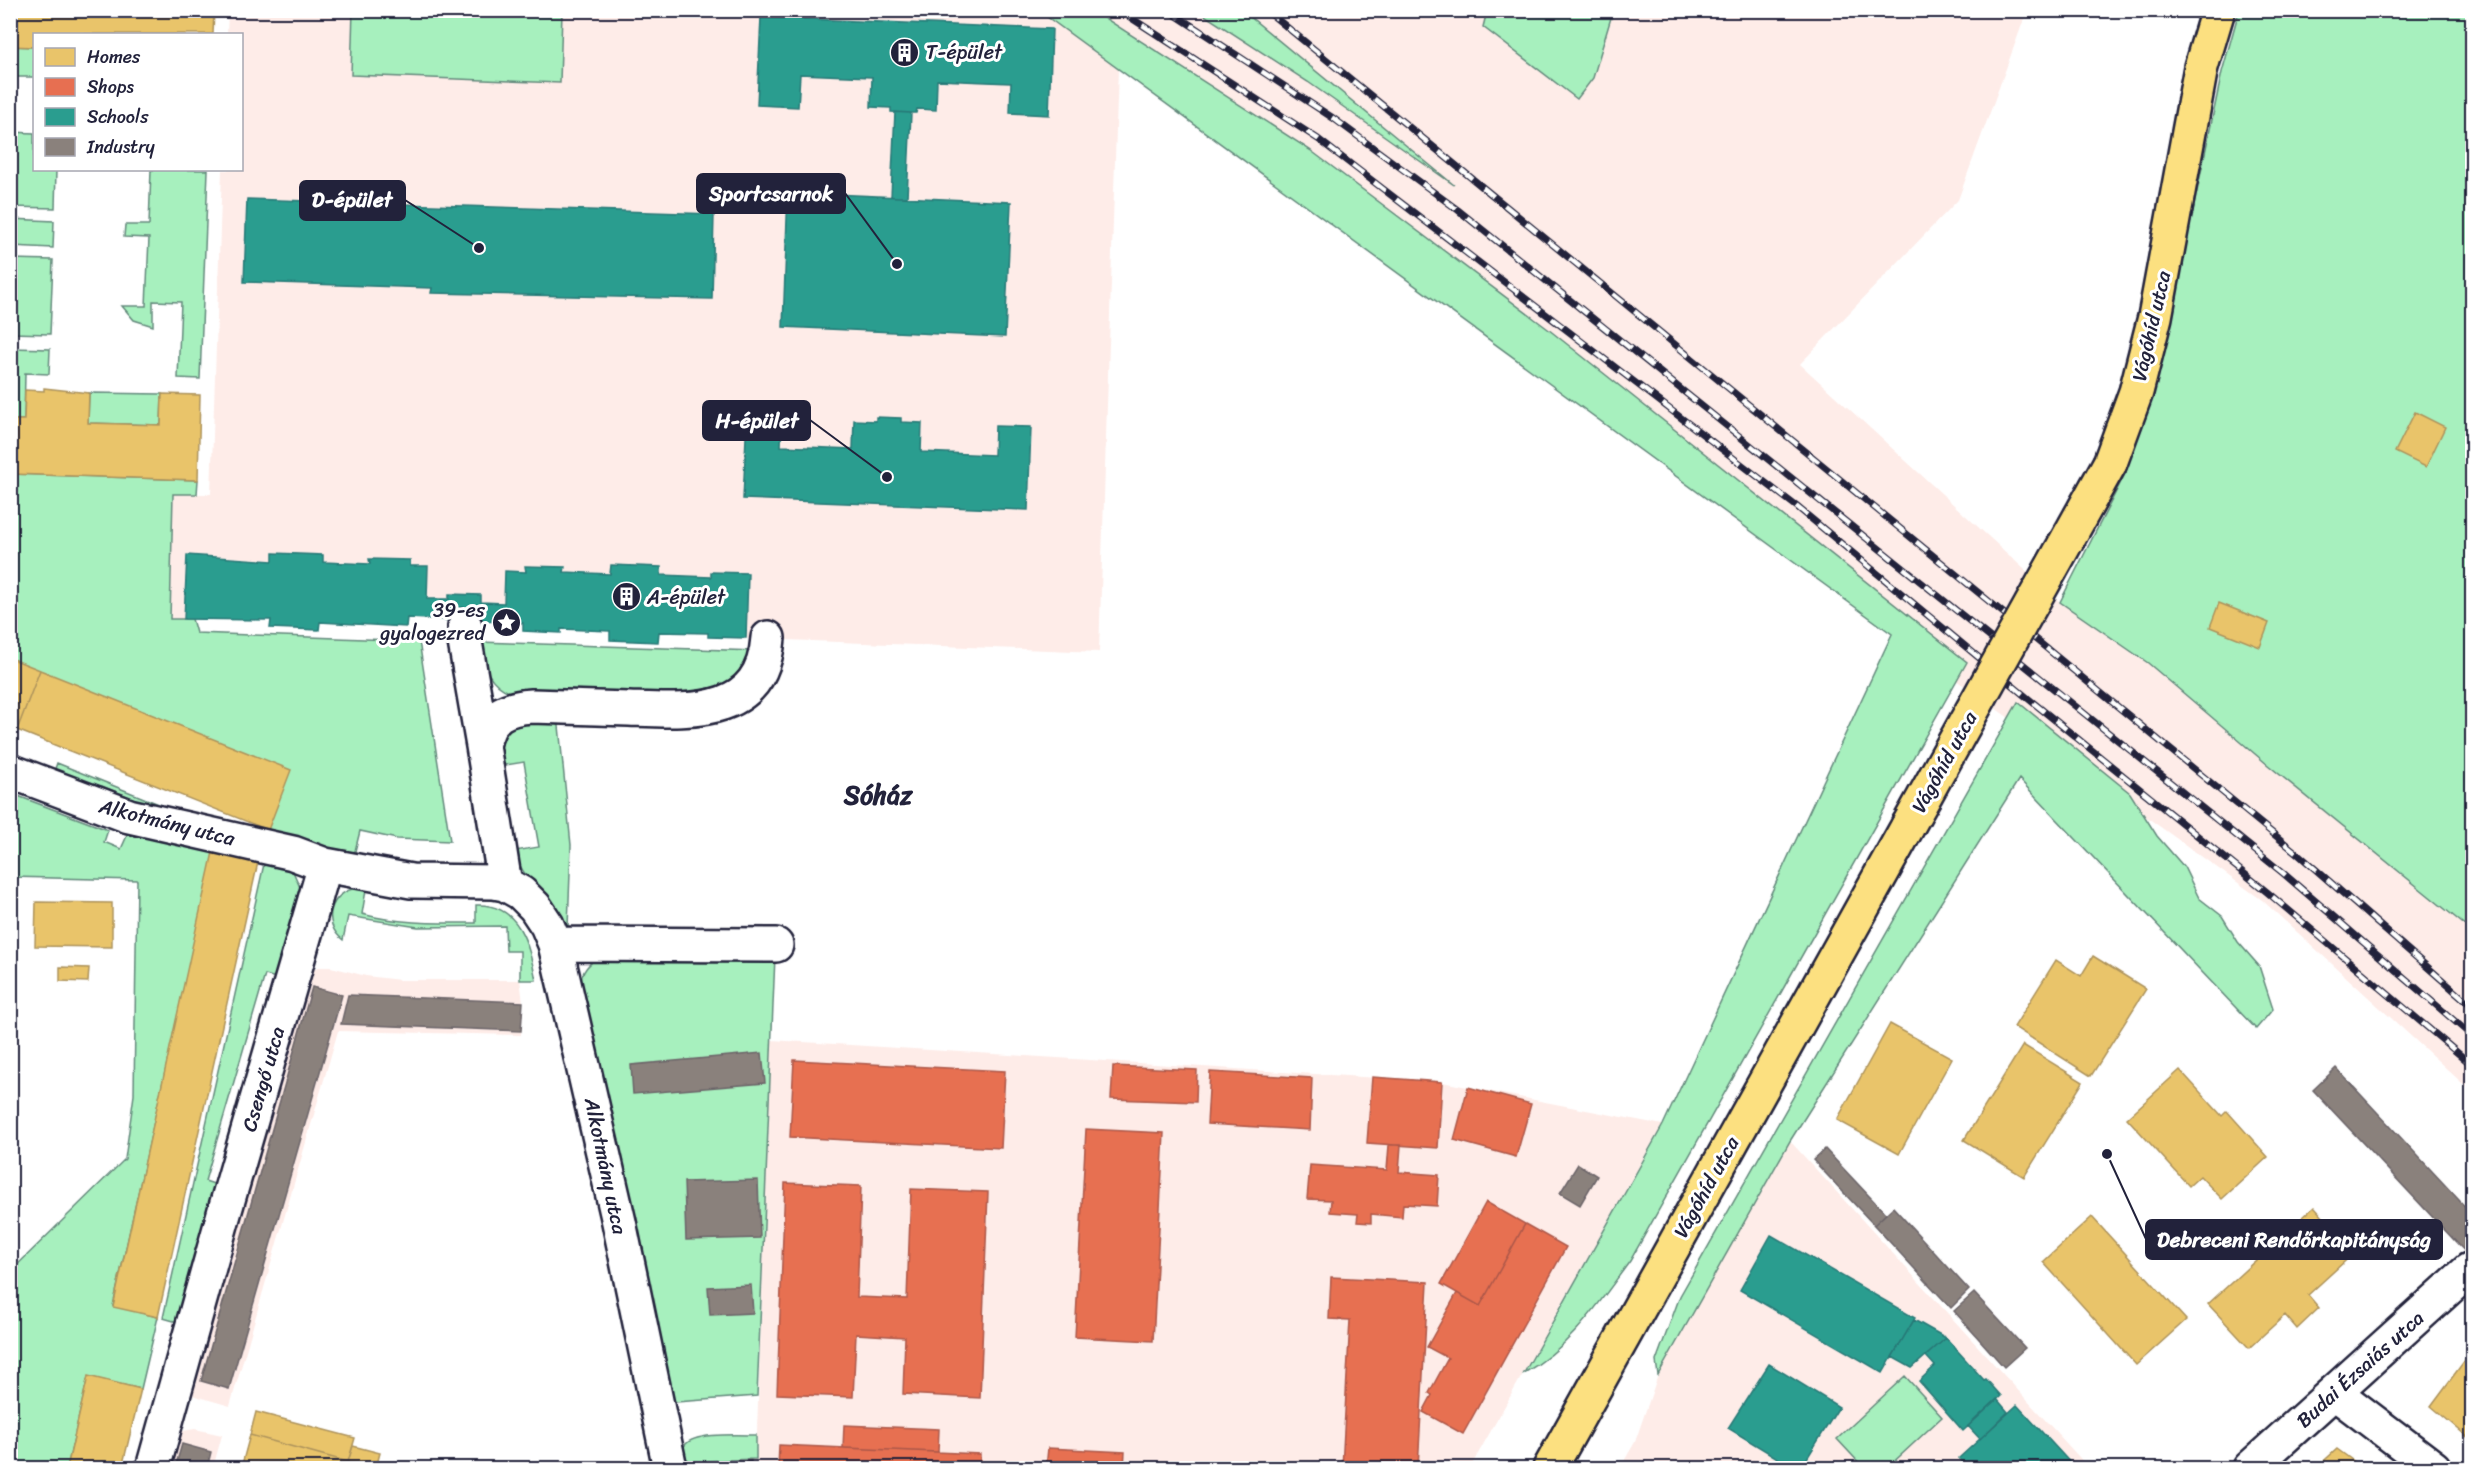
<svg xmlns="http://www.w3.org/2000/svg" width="2483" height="1479" font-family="Sriracha,sans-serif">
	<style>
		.built { fill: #feece8 }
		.green { fill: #a7f0be; stroke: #64897c; stroke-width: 1.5 }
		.homes { fill: #e9c46a; stroke: #ad935c; stroke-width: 1.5 }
		.shops { fill: #e76f51; stroke: #ac584a; stroke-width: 1.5 }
		.schools { fill: #2a9d8f; stroke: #287876; stroke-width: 1.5 }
		.industry { fill: #8a817c; stroke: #6b6468; stroke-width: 1.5 }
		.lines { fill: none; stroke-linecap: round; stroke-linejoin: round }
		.minor-casing { stroke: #22223b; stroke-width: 38 }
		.major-casing { stroke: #22223b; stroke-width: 38 }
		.minor { stroke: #fff; stroke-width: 33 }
		.major { stroke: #fce080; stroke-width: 33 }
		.rail-casing { stroke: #22223b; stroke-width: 7 }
		.rail { stroke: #fff; stroke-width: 4.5; stroke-dasharray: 14; stroke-linecap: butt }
		.major-bridge-casing { stroke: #22223b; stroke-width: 38; stroke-linecap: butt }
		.major-bridge { stroke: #fce080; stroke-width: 33 }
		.labels { text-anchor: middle; stroke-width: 6; stroke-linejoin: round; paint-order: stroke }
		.poi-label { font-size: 20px; fill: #22223b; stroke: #fff; text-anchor: start }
		.street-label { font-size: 20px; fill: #22223b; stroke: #fff }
		.district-label { font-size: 26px; font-weight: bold; fill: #22223b; stroke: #fff }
		.leader { fill: none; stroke: #22223b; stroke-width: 2 }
		.callout-dot { fill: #22223b; stroke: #fff; stroke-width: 2 }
		.callout { fill: #22223b; stroke: #22223b; stroke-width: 2 }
		.callout-label { font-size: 21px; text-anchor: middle; font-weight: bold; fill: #fff }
	</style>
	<rect width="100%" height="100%" fill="#fff"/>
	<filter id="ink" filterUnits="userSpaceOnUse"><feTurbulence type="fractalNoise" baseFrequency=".0167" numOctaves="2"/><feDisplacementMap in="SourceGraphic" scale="12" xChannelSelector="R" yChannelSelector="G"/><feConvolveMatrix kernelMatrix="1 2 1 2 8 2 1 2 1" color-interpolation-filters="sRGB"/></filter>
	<g filter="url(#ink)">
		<path class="built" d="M 228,11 L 2027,11 L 1958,200 L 1800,364 L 2060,602 L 2148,663 L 2268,765 L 2472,931 L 2472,1092 L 2262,900 L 1892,634 L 1118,68 L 1099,652 L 708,637 L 708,633 L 659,632 L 658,642 L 610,640 L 610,631 L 561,629 L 561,633 L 523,631 L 523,623 L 481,621 L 449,626 L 449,620 L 441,620 L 407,618 L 406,627 L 320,622 L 319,630 L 270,628 L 270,620 L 170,619 L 173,494 L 211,494 L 222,170 L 242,170 L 242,34 L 227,34 Z
			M 318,967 L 331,967 L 366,976 L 400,980 L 520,980 L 523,1002 L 521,1035 L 338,1031 L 230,1406 L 192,1395 L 189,1377 L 311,970 Z
			M 771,1040 L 1442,1082 L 1663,1125 L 1470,1468 L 705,1468 L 704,1461 L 756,1458 Z
			M 1790,1141 L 2089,1468 L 1620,1468 L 1635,1442 L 1658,1375 Z
			M 195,1429 L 222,1435 L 213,1468 L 164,1468 L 177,1432 Z"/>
		<path class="green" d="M 353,10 L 562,11 L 560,83 L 351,75 Z
			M 1039,11 L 1094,11 L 1310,150 L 1548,329 L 1967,662 L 1630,1261 C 1599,1303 1571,1347 1524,1373 L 1663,1125 L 1892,634 Z
			M 1198,11 L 1243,11 L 1454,185 L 1308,82 Z
			M 1487,11 L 1613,11 L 1593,78 L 1577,99 L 1483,27 Z
			M 2239,11 L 2472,11 L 2472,931 L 2268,765 L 2148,663 L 2060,602 L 2126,472 L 2178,282 L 2222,72 Z
			M 10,46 L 34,47 L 34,77 L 11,77 Z
			M 10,132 L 34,133 L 34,170 L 56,170 L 55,208 L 11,207 Z
			M 151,170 L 208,170 L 200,379 L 178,378 L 181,302 L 153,301 L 153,326 L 134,320 L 122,306 L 146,306 L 149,238 L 124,237 L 125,225 L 149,225 Z
			M 11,219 L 54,221 L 53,248 L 11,246 Z
			M 11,259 L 53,260 L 50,334 L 11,333 Z
			M 11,348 L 50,349 L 49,374 L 25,373 L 24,420 L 11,420 Z
			M 89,393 L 162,394 L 161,425 L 88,423 Z
			M 11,474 L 198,480 L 197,494 L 173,494 L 170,619 L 192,619 L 196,633 L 419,641 L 450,841 L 397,839 L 360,831 L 354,855 L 265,836 L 268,829 L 11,727 Z
			M 478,642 L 757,651 L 748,671 L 706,698 L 511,693 C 487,683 484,665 478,642 Z
			M 2018,702 L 2130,793 L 2157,836 L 2184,867 L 2199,898 L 2222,916 L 2238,942 L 2259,966 L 2273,1009 L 2256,1029 L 2019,779 L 1790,1141 L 1658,1375 L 1656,1361 L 1680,1296 Z
			M 558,716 L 571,845 L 568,927 L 563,925 C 551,891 521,883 515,851 L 539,847 L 524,762 L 499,766 C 491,721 525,722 558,716 Z
			M 57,763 L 206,823 L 182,818 L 102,786 L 86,790 L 52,777 Z
			M 10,793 L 108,830 L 104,842 L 121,849 L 131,827 L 214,852 L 113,1306 L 158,1317 L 141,1389 L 88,1377 L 67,1468 L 11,1468 L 11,1271 L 125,1159 L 134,1095 L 137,880 L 11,877 Z
			M 266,855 L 292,869 L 302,892 L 280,979 L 265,975 L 205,1181 L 220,1186 L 181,1323 L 163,1318 Z
			M 357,888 L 366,890 L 362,914 C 399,924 437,923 476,923 L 476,905 C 520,903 529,946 536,980 L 520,980 L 520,951 L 506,951 L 505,926 L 418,927 L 348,916 L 343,940 C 321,923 330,892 357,888 Z
			M 775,956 L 757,1396 L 676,1402 L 670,1399 L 580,984 C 582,971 588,964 599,957 Z
			M 1905,1376 L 1942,1417 L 1887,1468 L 1864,1468 L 1837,1439 Z
			M 756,1435 L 756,1459 L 704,1461 L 705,1468 L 681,1468 C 681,1461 679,1452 685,1445 C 695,1432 740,1435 756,1435 Z"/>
		<path class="homes" d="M 10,10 L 214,10 L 213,34 L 34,34 L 34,47 L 10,46 Z
			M 44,388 L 89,393 L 88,423 L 161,425 L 162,394 L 200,395 L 198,480 L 10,474 L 10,420 L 24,420 L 25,390 L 44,391 Z
			M 2415,412 L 2445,427 L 2426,467 L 2395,452 Z
			M 2219,603 L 2269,623 L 2260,647 L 2210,627 Z
			M 10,658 L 40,670 L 17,730 L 10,727 Z
			M 40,670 L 291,770 L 268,830 L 17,730 Z
			M 213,852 L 258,862 L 158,1317 L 113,1307 Z
			M 36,902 L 112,903 L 112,947 L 35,946 Z
			M 2093,956 L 2146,989 L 2091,1076 L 2014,1027 L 2056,960 L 2081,976 Z
			M 60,967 L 89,968 L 88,982 L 60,981 Z
			M 1890,1024 L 1952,1058 L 1899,1154 L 1837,1120 Z
			M 2023,1045 L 2083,1082 L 2024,1177 L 1964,1140 Z
			M 2180,1070 L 2222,1116 L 2227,1111 L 2268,1157 L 2222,1199 L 2200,1176 L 2189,1186 L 2127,1118 Z
			M 2314,1207 L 2355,1252 L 2308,1295 L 2319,1308 L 2297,1329 L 2285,1315 L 2249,1348 L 2208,1304 Z
			M 2092,1217 L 2186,1320 L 2136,1365 L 2043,1262 Z
			M 2468,1356 L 2472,1359 L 2472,1437 L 2471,1440 L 2431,1406 Z
			M 88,1376 L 141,1389 L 122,1468 L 67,1468 Z
			M 256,1412 L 355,1438 L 348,1462 L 250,1435 Z
			M 250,1435 L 348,1462 L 346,1468 L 241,1468 Z
			M 353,1446 L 380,1453 L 376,1468 L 346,1468 Z
			M 2337,1449 L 2363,1468 L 2316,1468 Z"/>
		<path class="shops" d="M 794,1060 L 1005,1071 L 1001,1148 L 790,1137 Z
			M 1113,1066 L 1197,1070 L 1196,1102 L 1111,1099 Z
			M 1210,1072 L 1312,1078 L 1310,1130 L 1207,1124 Z
			M 1372,1077 L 1442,1082 L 1438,1148 L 1367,1143 Z
			M 1468,1087 L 1531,1104 L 1516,1157 L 1454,1140 Z
			M 1086,1129 L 1164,1133 L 1153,1341 L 1075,1337 Z
			M 1389,1145 L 1401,1145 L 1399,1172 L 1439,1175 L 1437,1206 L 1403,1204 L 1402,1217 L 1371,1214 L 1371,1223 L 1357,1222 L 1358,1214 L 1330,1212 L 1331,1200 L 1307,1199 L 1310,1165 L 1387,1170 Z
			M 785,1183 L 861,1186 L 857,1297 L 907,1299 L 911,1189 L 988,1192 L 980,1398 L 903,1394 L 905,1337 L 856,1334 L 853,1397 L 777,1394 Z
			M 1486,1202 L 1525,1224 L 1480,1306 L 1441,1284 Z
			M 1525,1224 L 1566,1247 L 1463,1434 L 1423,1412 L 1432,1395 L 1429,1393 L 1448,1358 L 1427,1347 L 1457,1293 L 1480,1306 Z
			M 1331,1277 L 1428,1282 L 1418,1468 L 1342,1468 L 1350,1320 L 1329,1319 Z
			M 844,1425 L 939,1429 L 938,1452 L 843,1448 Z
			M 779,1445 L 980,1454 L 980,1468 L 778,1468 Z
			M 1048,1448 L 1125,1452 L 1124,1468 L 1046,1468 Z"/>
		<path class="schools" d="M 761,17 L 1052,29 L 1049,115 L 1010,113 L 1011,83 L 937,80 L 936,110 L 917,109 L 916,113 L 911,113 L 891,112 L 891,108 L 871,107 L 872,77 L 800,74 L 798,107 L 757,105 Z
			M 895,112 L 911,113 L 907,197 L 891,197 Z
			M 788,192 L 1011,202 L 1005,337 L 783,327 Z
			M 247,199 L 714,214 L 712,299 L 431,293 L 432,288 L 244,282 Z
			M 747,417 L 782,419 L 781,446 L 853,449 L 854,420 L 876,421 L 876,417 L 901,418 L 901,422 L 922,423 L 921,452 L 994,455 L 995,426 L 1031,427 L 1028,510 L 743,499 Z
			M 273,553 L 323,555 L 323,562 L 370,564 L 369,559 L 410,560 L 410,566 L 428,566 L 427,599 L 449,599 L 449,594 L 481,595 L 481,602 L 504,603 L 505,571 L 526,572 L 525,566 L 565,567 L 564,572 L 610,574 L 611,565 L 661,567 L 661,575 L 711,577 L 711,572 L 748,573 L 746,638 L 708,637 L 708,633 L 659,632 L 658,642 L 610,640 L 610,631 L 561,629 L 561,633 L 523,631 L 523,623 L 481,621 L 480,627 L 449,626 L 449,620 L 407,618 L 406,627 L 320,622 L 319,630 L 270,628 L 271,620 L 184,619 L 187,555 L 273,561 Z
			M 1771,1235 L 1915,1318 L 1883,1373 L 1740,1290 Z
			M 1914,1320 L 1946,1338 L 1912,1368 L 1892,1357 Z
			M 1946,1338 L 1984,1380 L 1986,1379 L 2001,1396 L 1963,1431 L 1919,1381 L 1935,1366 L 1926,1356 Z
			M 1769,1364 L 1839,1407 L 1801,1468 L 1794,1468 L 1728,1428 Z
			M 1997,1399 L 2008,1412 L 1980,1439 L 1968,1426 Z
			M 2017,1405 L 2075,1468 L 1968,1468 L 1959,1458 Z"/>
		<path class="industry" d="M 312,987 L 342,995 L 229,1389 L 201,1381 Z
			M 348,995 L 523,1002 L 521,1031 L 341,1024 Z
			M 762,1053 L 765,1083 L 633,1094 L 631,1065 Z
			M 2336,1068 L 2472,1214 L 2472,1259 L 2313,1090 Z
			M 1825,1149 L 1886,1214 L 1874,1225 L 1813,1160 Z
			M 1578,1164 L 1597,1176 L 1580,1205 L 1560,1193 Z
			M 758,1180 L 760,1238 L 686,1240 L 684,1182 Z
			M 1893,1207 L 1969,1290 L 1951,1308 L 1874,1225 Z
			M 751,1285 L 753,1313 L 710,1315 L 708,1287 Z
			M 1974,1293 L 2025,1348 L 2004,1367 L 1954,1311 Z
			M 182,1444 L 211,1452 L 207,1468 L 175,1468 Z
			M 751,1461 L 751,1468 L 734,1468 L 733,1462 Z"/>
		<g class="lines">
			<defs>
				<path id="minor" d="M 465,626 L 465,642 L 483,746
					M 10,771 L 129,816 L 293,853 L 325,865 L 411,881 L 494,882 L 505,884 L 521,893 L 535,907 L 547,925 L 555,944 L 619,1222 L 670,1468
					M 505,884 L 483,746 C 489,716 503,708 532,706 C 565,707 597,708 629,709 C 689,711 762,718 768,638
					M 555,944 L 776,945
					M 2334,1392 L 2434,1468
					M 153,1468 L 225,1210 L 325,865
					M 2250,1468 L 2469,1270"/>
				<path id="major" d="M 2110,463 L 2136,392 L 2155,317 L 2201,67 L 2218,10
					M 1550,1468 L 1908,826"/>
			</defs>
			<use href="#minor" class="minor-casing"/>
			<use href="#major" class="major-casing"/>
			<use href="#minor" class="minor"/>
			<use href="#major" class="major"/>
			<defs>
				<path id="rail" d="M 1119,10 L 1318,139 L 1796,506 L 2030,700 L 2267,892 L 2472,1065
					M 1168,10 L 1333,118 L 1458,210 L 2283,873 L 2472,1036
					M 1266,10 L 2298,854 L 2472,1006"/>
			</defs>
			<use href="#rail" class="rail-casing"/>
			<use href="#rail" class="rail"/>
			<defs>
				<path id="major-bridge" d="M 1908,826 L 2110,463"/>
			</defs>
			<use href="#major-bridge" class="major-bridge-casing"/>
			<use href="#major-bridge" class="major-bridge"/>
		</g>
	</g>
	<defs>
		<symbol id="building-disc" viewBox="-11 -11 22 22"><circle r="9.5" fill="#22223b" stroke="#fff"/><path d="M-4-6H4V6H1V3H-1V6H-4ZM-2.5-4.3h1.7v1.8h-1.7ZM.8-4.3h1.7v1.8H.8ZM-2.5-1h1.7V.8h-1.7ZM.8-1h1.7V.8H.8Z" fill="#fff"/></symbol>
		<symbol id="sight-disc" viewBox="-11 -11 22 22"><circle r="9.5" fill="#22223b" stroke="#fff"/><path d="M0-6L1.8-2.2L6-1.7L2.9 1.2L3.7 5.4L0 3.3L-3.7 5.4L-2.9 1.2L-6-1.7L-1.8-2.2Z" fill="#fff"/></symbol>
	</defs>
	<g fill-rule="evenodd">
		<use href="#building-disc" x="888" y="36" width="33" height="33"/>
		<use href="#building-disc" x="610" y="580" width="33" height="33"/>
		<use href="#sight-disc" x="490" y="606" width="33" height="33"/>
	</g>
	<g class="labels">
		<g class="poi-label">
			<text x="926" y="59">T-épület</text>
			<text x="647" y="604">A-épület</text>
			<text x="485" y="617" text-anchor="end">39-es<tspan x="485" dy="23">gyalogezred</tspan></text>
		</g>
		<g class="street-label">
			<text transform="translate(2151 326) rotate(-77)" y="7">Vágóhíd utca</text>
			<text transform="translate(1944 762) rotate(-61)" y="7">Vágóhíd utca</text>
			<text transform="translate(167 822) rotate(14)" y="7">Alkotmány utca</text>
			<text transform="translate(263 1079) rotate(-74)" y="7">Csengő utca</text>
			<text transform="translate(606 1166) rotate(78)" y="7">Alkotmány utca</text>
			<text transform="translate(1706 1187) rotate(-61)" y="7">Vágóhíd utca</text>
			<text transform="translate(2360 1369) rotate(-42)" y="7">Budai Ézsaiás utca</text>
		</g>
		<g class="district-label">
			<text x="878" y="804">Sóház</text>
		</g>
	</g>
	<path class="leader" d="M897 264L845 193M479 248L405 200M887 477L810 420M2107 1154L2146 1239"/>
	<g class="callout-dot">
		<circle cx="897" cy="264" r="6"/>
		<circle cx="479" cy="248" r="6"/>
		<circle cx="887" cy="477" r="6"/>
		<circle cx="2107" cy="1154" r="6"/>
	</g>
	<g class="callout">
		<rect x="697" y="174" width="148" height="39" rx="6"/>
		<rect x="300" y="181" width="105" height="39" rx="6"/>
		<rect x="703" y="401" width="107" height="39" rx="6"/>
		<rect x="2146" y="1220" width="296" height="39" rx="6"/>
	</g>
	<g class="callout-label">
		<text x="771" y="201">Sportcsarnok</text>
		<text x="352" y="207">D-épület</text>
		<text x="757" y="428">H-épület</text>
		<text x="2294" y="1247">Debreceni Rendőrkapitányság</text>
	</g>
	<rect width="2483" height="1479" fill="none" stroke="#fff" stroke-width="36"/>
	<rect x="18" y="18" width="2447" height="1443" fill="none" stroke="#22223b" stroke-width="2" filter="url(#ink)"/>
	<rect x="33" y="33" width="210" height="138" fill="#ffffff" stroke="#a7a7b1" stroke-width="1.5"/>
	<rect x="45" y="48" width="30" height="18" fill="#e9c46a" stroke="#a7a7b1" stroke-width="1.5"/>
	<text x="87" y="63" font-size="18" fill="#22223b">Homes</text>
	<rect x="45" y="78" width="30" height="18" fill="#e76f51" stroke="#a7a7b1" stroke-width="1.5"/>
	<text x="87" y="93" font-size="18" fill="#22223b">Shops</text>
	<rect x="45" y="108" width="30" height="18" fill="#2a9d8f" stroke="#a7a7b1" stroke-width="1.5"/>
	<text x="87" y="123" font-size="18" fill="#22223b">Schools</text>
	<rect x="45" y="138" width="30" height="18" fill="#8a817c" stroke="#a7a7b1" stroke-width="1.5"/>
	<text x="87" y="153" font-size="18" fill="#22223b">Industry</text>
</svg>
